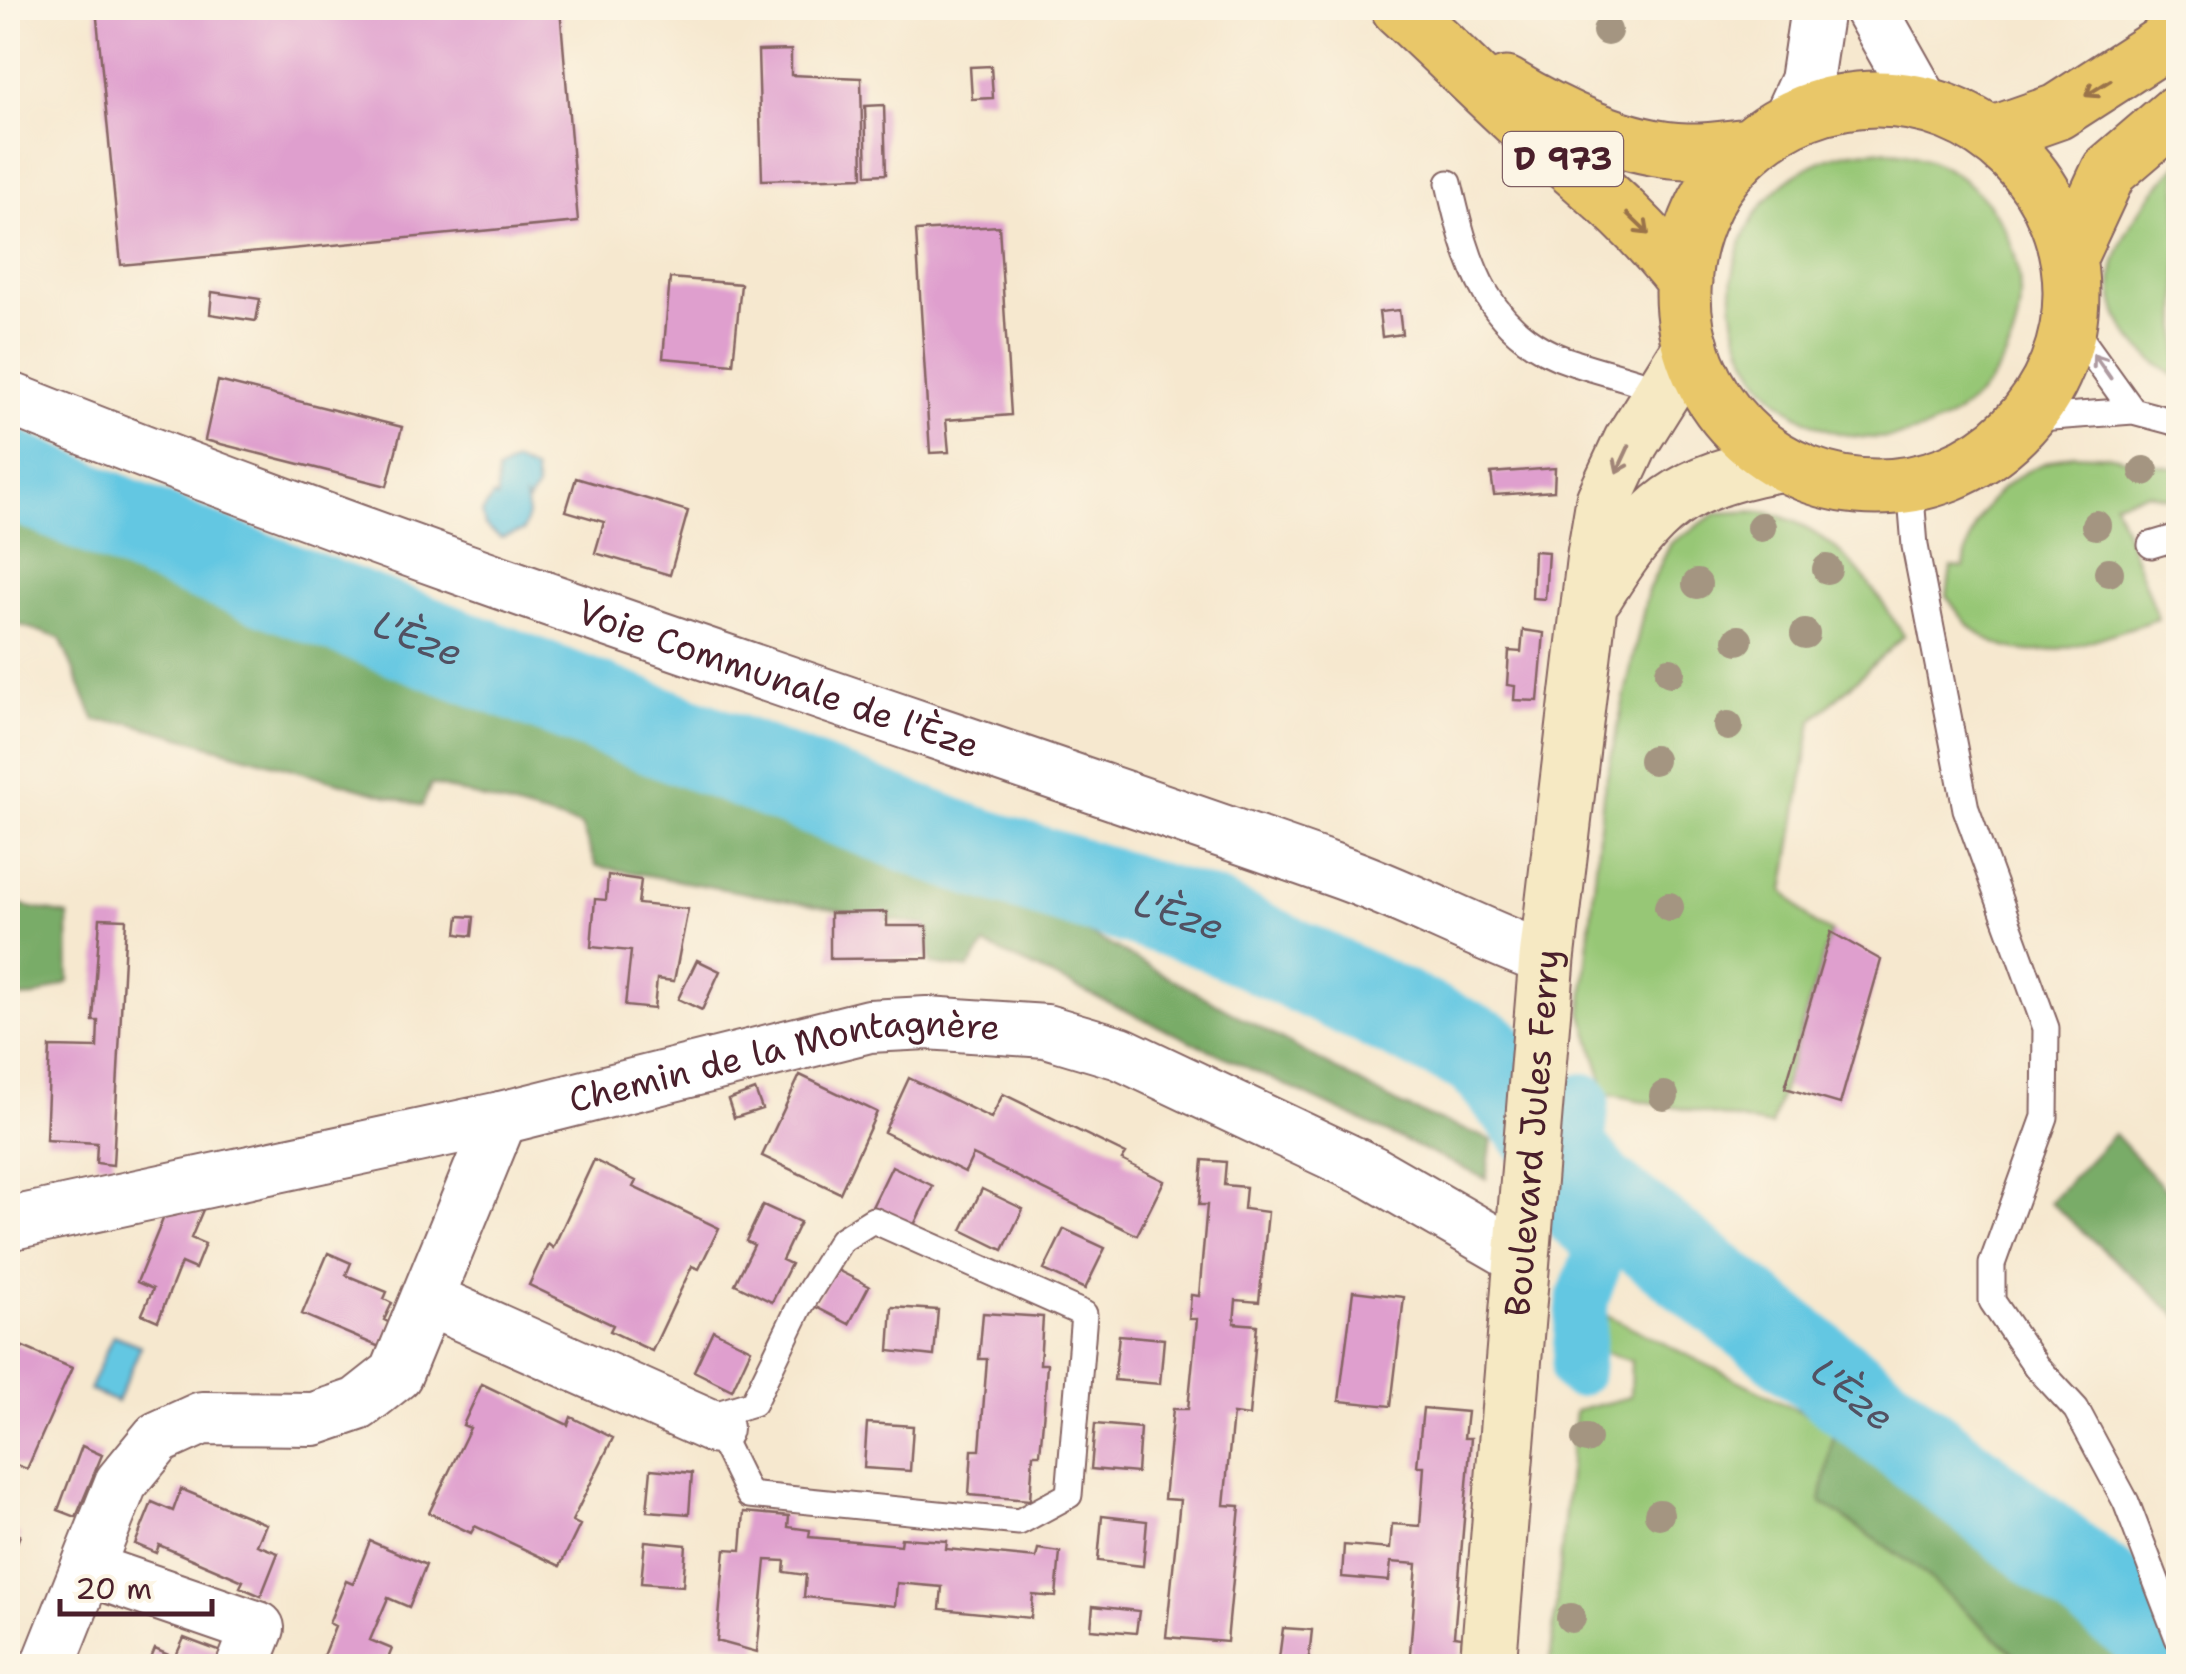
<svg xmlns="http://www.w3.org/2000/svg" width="2186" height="1674" font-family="'Shantell Sans',sans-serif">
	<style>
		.green { fill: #97c776; stroke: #707350; stroke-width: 2.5 }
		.forest { fill: #79ac67; stroke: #626649; stroke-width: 2.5 }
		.water { fill: #64c7e2; stroke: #577386; stroke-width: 2.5 }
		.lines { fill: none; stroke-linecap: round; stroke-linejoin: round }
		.canal { stroke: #64c7e2; stroke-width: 52 }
		.river { stroke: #64c7e2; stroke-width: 90 }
		.building { fill: #df9fce }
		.service-casing { stroke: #866564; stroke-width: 29 }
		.minor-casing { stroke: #866564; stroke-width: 56 }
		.secondary-casing { stroke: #866564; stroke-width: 59 }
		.primary-casing { stroke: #866564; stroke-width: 59 }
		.service { stroke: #fff; stroke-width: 25 }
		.minor { stroke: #fff; stroke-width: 52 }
		.secondary { stroke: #f6e9c3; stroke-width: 55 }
		.primary { stroke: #e9c769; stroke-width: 55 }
		.tree { fill: #a49581 }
		.oneway { stroke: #9a734a }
		.oneway2 { stroke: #ae9aa0 }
		.oneway3 { stroke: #a08477 }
		.labels { text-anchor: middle; stroke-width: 10; stroke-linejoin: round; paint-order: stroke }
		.shield { fill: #fcf5e5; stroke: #7f5f63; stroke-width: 2.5 }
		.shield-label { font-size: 32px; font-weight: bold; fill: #4a1f2b }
		.street-label { font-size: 35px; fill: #4a1f2b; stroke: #fcf5e5 }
		.water-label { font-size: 38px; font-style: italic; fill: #525162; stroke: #fcf5e5 }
	</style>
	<rect width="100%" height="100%" fill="#fcf5e5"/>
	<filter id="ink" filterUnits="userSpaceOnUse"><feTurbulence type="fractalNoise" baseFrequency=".01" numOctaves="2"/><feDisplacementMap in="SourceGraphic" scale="20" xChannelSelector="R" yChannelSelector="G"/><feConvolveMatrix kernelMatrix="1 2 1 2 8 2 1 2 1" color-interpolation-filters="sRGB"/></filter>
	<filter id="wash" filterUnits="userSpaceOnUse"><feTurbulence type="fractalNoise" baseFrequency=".0048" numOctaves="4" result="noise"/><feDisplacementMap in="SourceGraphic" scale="40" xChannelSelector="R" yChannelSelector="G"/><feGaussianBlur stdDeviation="2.25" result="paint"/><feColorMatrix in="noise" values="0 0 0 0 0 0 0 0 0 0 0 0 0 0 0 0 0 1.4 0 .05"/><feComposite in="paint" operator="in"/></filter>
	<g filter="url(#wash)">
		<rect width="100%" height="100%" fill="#f6e8cf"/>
		<path class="green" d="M1732 294a144 144 0 1 1 288 0a144 144 0 1 1-288 0Z
			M 2178,164 L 2178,378 C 2074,314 2108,238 2178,164 Z
			M 2074,454 L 2112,456 L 2178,469 L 2172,499 L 2148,493 L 2114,502 L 2158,619 C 2075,644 2002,687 1947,596 L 1951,567 L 1964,568 C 1973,502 2011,469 2074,454 Z
			M 1717,513 C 1734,513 1755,509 1772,514 C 1834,529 1873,585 1904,636 L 1812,721 L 1784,891 L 1814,924 L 1831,932 L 1771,1126 L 1602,1093 L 1602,1077 L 1582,1011 L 1603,794 L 1648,590 L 1671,543 Z
			M 1607,1315 L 1834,1428 L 1822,1502 L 1916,1567 L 2028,1666 L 1550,1666 L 1575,1411 L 1630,1397 L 1631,1361 L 1601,1351 Z"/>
		<path class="forest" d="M 8,492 L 967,866 L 1402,1106 L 1492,1140 L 1486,1179 L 985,945 L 968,969 L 931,964 L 927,926 L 596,866 L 581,826 L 431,784 L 422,806 L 131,723 L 95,721 L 60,638 L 8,621 Z
			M 8,903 L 68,915 L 69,982 L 35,997 L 15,998 L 17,971 L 8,957 Z
			M 2114,1134 L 2178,1203 L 2178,1317 L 2050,1202 Z
			M 1834,1428 L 2102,1637 L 2138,1666 L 2028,1666 L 1916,1567 L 1821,1502 Z"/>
		<path class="water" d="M 515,462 L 534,471 L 537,488 L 528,502 L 525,499 L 528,515 L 523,531 L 501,538 L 485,526 L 482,513 L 493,496 L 497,499 L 497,472 Z
			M 113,1335 L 141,1346 L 117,1402 L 89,1390 Z"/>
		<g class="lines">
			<path class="canal" d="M 1577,1371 L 1583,1298 L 1602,1246 L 1572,1221 L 1584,1099"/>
			<path class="river" id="s1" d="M 8,473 L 195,553 L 964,848 L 1209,924 L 1483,1054 L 1595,1192 L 2178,1650"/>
		</g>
		<g id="blocks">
			<path class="building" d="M 96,8 L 560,8 L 578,222 L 121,265 Z
				M 791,50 L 791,75 L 861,78 L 863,177 L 762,180 L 758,51 Z
				M 991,66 L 993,98 L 972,99 L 970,67 Z
				M 884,105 L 886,174 L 867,175 L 865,106 Z
				M 999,226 L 1011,415 L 946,420 L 949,452 L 930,453 L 916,231 Z
				M 670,278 L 741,284 L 733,364 L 663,358 Z
				M 212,292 L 260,299 L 256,321 L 210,314 Z
				M 1399,310 L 1402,334 L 1382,337 L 1379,312 Z
				M 218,381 L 402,427 L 387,486 L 205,440 Z
				M 1555,468 L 1554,491 L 1494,495 L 1491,473 Z
				M 576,478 L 688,511 L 670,575 L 595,553 L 604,522 L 566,511 Z
				M 1534,551 L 1548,552 L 1545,599 L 1532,598 Z
				M 1523,630 L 1544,633 L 1538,701 L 1514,700 L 1515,686 L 1507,685 L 1509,651 L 1521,652 Z
				M 608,875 L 641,880 L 638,904 L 688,909 L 674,981 L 657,979 L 654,1009 L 625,1006 L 631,951 L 591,947 L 595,899 L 606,900 Z
				M 887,912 L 887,926 L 927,926 L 928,958 L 830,959 L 830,913 Z
				M 459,916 L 474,917 L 472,936 L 457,934 Z
				M 100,918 L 126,919 L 113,1165 L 96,1163 L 97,1143 L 46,1140 L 50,1047 L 97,1048 L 98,1021 L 93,1021 Z
				M 1831,932 L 1881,960 L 1840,1104 L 1785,1088 Z
				M 697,960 L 720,971 L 702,1010 L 678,999 Z
				M 800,1075 L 877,1112 L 840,1193 L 762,1156 Z
				M 909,1078 L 991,1118 L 1003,1094 L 1126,1154 L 1122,1160 L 1164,1181 L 1137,1235 L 973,1155 L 965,1172 L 884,1132 Z
				M 755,1090 L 762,1109 L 734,1118 L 728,1100 Z
				M 594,1160 L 636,1181 L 633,1187 L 719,1228 L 699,1269 L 692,1266 L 652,1351 L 610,1331 L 613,1325 L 529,1285 L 548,1244 L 553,1248 Z
				M 1203,1160 L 1226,1162 L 1224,1185 L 1246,1187 L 1244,1209 L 1268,1212 L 1259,1302 L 1236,1300 L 1234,1323 L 1257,1325 L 1249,1416 L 1233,1414 L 1224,1505 L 1240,1506 L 1227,1642 L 1166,1637 L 1180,1500 L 1164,1499 L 1173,1409 L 1188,1409 L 1197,1319 L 1189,1319 L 1191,1295 L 1199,1296 L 1207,1205 L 1199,1205 Z
				M 892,1166 L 933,1186 L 913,1227 L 872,1207 Z
				M 982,1189 L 1023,1209 L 1003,1250 L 962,1230 Z
				M 205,1205 L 191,1238 L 205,1244 L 195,1269 L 181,1263 L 158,1321 L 142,1314 L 153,1289 L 137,1282 L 168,1207 Z
				M 763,1205 L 800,1222 L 782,1260 L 791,1264 L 772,1302 L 735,1284 L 754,1245 L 746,1241 Z
				M 1064,1229 L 1105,1248 L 1085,1289 L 1044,1270 Z
				M 328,1253 L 351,1263 L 346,1275 L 387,1292 L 384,1299 L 392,1303 L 384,1320 L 392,1324 L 382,1348 L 302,1314 Z
				M 833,1268 L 869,1286 L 849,1324 L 814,1306 Z
				M 1353,1291 L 1404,1297 L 1391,1406 L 1339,1401 Z
				M 892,1307 L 938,1310 L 934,1356 L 889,1351 Z
				M 983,1313 L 1043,1317 L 1040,1364 L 1047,1364 L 1044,1409 L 1040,1454 L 1033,1454 L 1030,1500 L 969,1495 L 972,1450 L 980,1450 L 987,1359 L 979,1359 Z
				M 713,1330 L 751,1349 L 732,1390 L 694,1371 Z
				M 1119,1335 L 1164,1339 L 1160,1384 L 1114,1380 Z
				M 14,1343 L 72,1368 L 27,1469 L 8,1462 L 8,1357 Z
				M 482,1384 L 568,1425 L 571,1417 L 613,1438 L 572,1521 L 580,1525 L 560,1566 L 475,1526 L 471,1533 L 429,1513 L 470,1428 L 463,1425 Z
				M 1423,1408 L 1467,1412 L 1464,1438 L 1471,1438 L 1454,1636 L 1462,1637 L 1459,1666 L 1409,1666 L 1417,1564 L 1391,1562 L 1389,1581 L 1342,1577 L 1344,1545 L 1390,1549 L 1392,1524 L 1420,1526 L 1424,1466 L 1417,1466 Z
				M 867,1423 L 913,1426 L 910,1471 L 864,1468 Z
				M 1095,1424 L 1140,1428 L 1137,1473 L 1091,1469 Z
				M 82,1446 L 102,1455 L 76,1517 L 58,1510 Z
				M 651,1469 L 692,1473 L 689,1514 L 647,1511 Z
				M 181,1489 L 266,1524 L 257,1545 L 278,1553 L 261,1596 L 240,1587 L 243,1581 L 159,1545 L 156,1553 L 135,1544 L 152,1502 L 173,1511 Z
				M 744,1512 L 789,1516 L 788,1527 L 810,1530 L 809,1537 L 900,1545 L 901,1538 L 947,1541 L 946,1549 L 1036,1558 L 1038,1549 L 1060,1552 L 1056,1597 L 1033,1595 L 1031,1618 L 940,1609 L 942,1587 L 897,1583 L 895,1606 L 804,1597 L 806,1575 L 784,1572 L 785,1561 L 766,1560 L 757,1652 L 717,1641 L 725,1549 L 741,1550 Z
				M 1102,1516 L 1147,1521 L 1143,1566 L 1098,1561 Z
				M 8,1529 L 20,1535 L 8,1566 Z
				M 370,1541 L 426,1565 L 409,1607 L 388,1598 L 370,1640 L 392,1649 L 385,1666 L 319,1666 L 335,1626 L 329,1623 L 346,1581 L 353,1584 Z
				M 645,1541 L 686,1545 L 683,1586 L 641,1583 Z
				M 1093,1606 L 1139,1611 L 1136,1633 L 1091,1629 Z
				M 1283,1628 L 1312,1630 L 1308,1666 L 1278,1666 Z
				M 184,1638 L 227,1654 L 222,1666 L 148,1666 L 155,1649 L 175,1658 Z"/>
		</g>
	</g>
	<g filter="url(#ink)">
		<use href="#blocks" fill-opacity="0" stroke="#866564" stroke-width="2.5"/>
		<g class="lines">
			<defs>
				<path id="service" d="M 1449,183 C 1467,262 1486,336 1575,363 C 1605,373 1634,379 1664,391
					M 2069,322 L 2133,411
					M 2025,419 L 2133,411 L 2178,423
					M 1910,484 L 1915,546 L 1966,809 L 2046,1028 L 2045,1117 L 1992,1264 L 1992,1301 L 2036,1366 L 2076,1409 L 2126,1502 L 2178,1638
					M 2151,545 L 2178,537
					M 704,1418 L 753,1403 L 799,1308 L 841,1240 L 873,1220 L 1084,1314 L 1069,1495 L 1019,1522 L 749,1495 L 716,1428"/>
				<g id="minor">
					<path d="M 1870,8 L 1924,104"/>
					<path d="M 1788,120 L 1806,81 L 1817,8"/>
					<path id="s2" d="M 8,398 C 444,573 891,714 1334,870 C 1407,895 1475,933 1547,959"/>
					<path id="s3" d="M 8,1224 L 501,1118 L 869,1026 L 927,1023 L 1046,1031 L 1120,1053 L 1372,1172 L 1523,1259"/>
					<path d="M 429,1300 L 716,1428"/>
					<path d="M 87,1569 L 258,1628 L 243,1666"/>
					<path d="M 48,1666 L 121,1483 L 158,1438 L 202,1418 L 314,1419 L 358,1404 L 396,1374 L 501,1118"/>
				</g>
				<g id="secondary">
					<path d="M 1596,594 C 1652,505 1678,482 1783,463"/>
					<path id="s4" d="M 1488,1666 L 1547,959 L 1595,554 L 1604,500 L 1631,442 L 1691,346"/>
				</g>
				<path id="primary" d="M 1399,8 C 1441,46 1481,87 1523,125 C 1581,176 1638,220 1684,281
					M 1506,85 C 1557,116 1627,150 1687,151 C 1708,152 1729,148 1749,146
					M1683 293a194 194 0 1 1 388 0a194 194 0 1 1-388 0Z
					M 1991,135 L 2057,112 L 2178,34
					M 2069,257 L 2109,171 L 2178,112"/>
			</defs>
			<use href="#service" class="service-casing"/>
			<use href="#minor" class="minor-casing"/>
			<use href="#secondary" class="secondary-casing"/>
			<use href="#primary" class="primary-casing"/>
			<use href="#service" class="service"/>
			<use href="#minor" class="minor"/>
			<use href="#secondary" class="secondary"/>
			<use href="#primary" class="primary"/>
		</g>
		<g class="tree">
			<circle cx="1607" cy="31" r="15"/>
			<circle cx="2144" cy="471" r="15"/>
			<circle cx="2096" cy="525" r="15"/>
			<circle cx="1761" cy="527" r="15"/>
			<circle cx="1827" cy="569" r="15"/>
			<circle cx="2109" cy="572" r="15"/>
			<circle cx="1697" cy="584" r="15"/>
			<circle cx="1805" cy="634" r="15"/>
			<circle cx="1738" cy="640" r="15"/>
			<circle cx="1670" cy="672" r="15"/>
			<circle cx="1728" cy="726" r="15"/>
			<circle cx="1653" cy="760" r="15"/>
			<circle cx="1669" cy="907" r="15"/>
			<circle cx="1664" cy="1096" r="15"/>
			<circle cx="1586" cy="1439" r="15"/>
			<circle cx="1659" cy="1514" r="15"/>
			<circle cx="1571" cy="1618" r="15"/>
		</g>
		<defs><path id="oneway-shaft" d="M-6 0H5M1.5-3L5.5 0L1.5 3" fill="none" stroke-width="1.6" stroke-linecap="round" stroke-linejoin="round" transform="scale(2.5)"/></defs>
		<g class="oneway">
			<use href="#oneway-shaft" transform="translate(2098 88) rotate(148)"/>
			<use href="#oneway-shaft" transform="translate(1638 224) rotate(44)"/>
		</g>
		<use class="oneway2" href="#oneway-shaft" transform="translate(2102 366) rotate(-125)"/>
		<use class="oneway3" href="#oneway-shaft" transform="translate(1623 459) rotate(115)"/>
	</g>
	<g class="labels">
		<rect class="shield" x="1503" y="132" width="120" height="54" rx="8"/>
		<g class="shield-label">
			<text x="1563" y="170">D 973</text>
		</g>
		<g class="street-label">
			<text dy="12" stroke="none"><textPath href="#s2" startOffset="820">Voie Communale de l'Èze</textPath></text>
			<text dy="12" stroke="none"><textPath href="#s3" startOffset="795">Chemin de la Montagnère</textPath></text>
			<text dy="12" stroke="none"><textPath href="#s4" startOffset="535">Boulevard Jules Ferry</textPath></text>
		</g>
		<g class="water-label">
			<text dy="13" stroke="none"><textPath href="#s1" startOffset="442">L'Èze</textPath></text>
			<text dy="13" stroke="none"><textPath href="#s1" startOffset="1252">L'Èze</textPath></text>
			<text dy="13" stroke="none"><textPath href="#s1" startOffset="2092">L'Èze</textPath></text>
		</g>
	</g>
	<rect width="2186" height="1674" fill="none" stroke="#fcf5e5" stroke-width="40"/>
	<path d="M60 1599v15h152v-15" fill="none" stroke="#4a1f2b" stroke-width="5"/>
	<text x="75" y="1599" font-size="30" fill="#4a1f2b" stroke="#fcf5e5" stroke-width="8" paint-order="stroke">20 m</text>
</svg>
